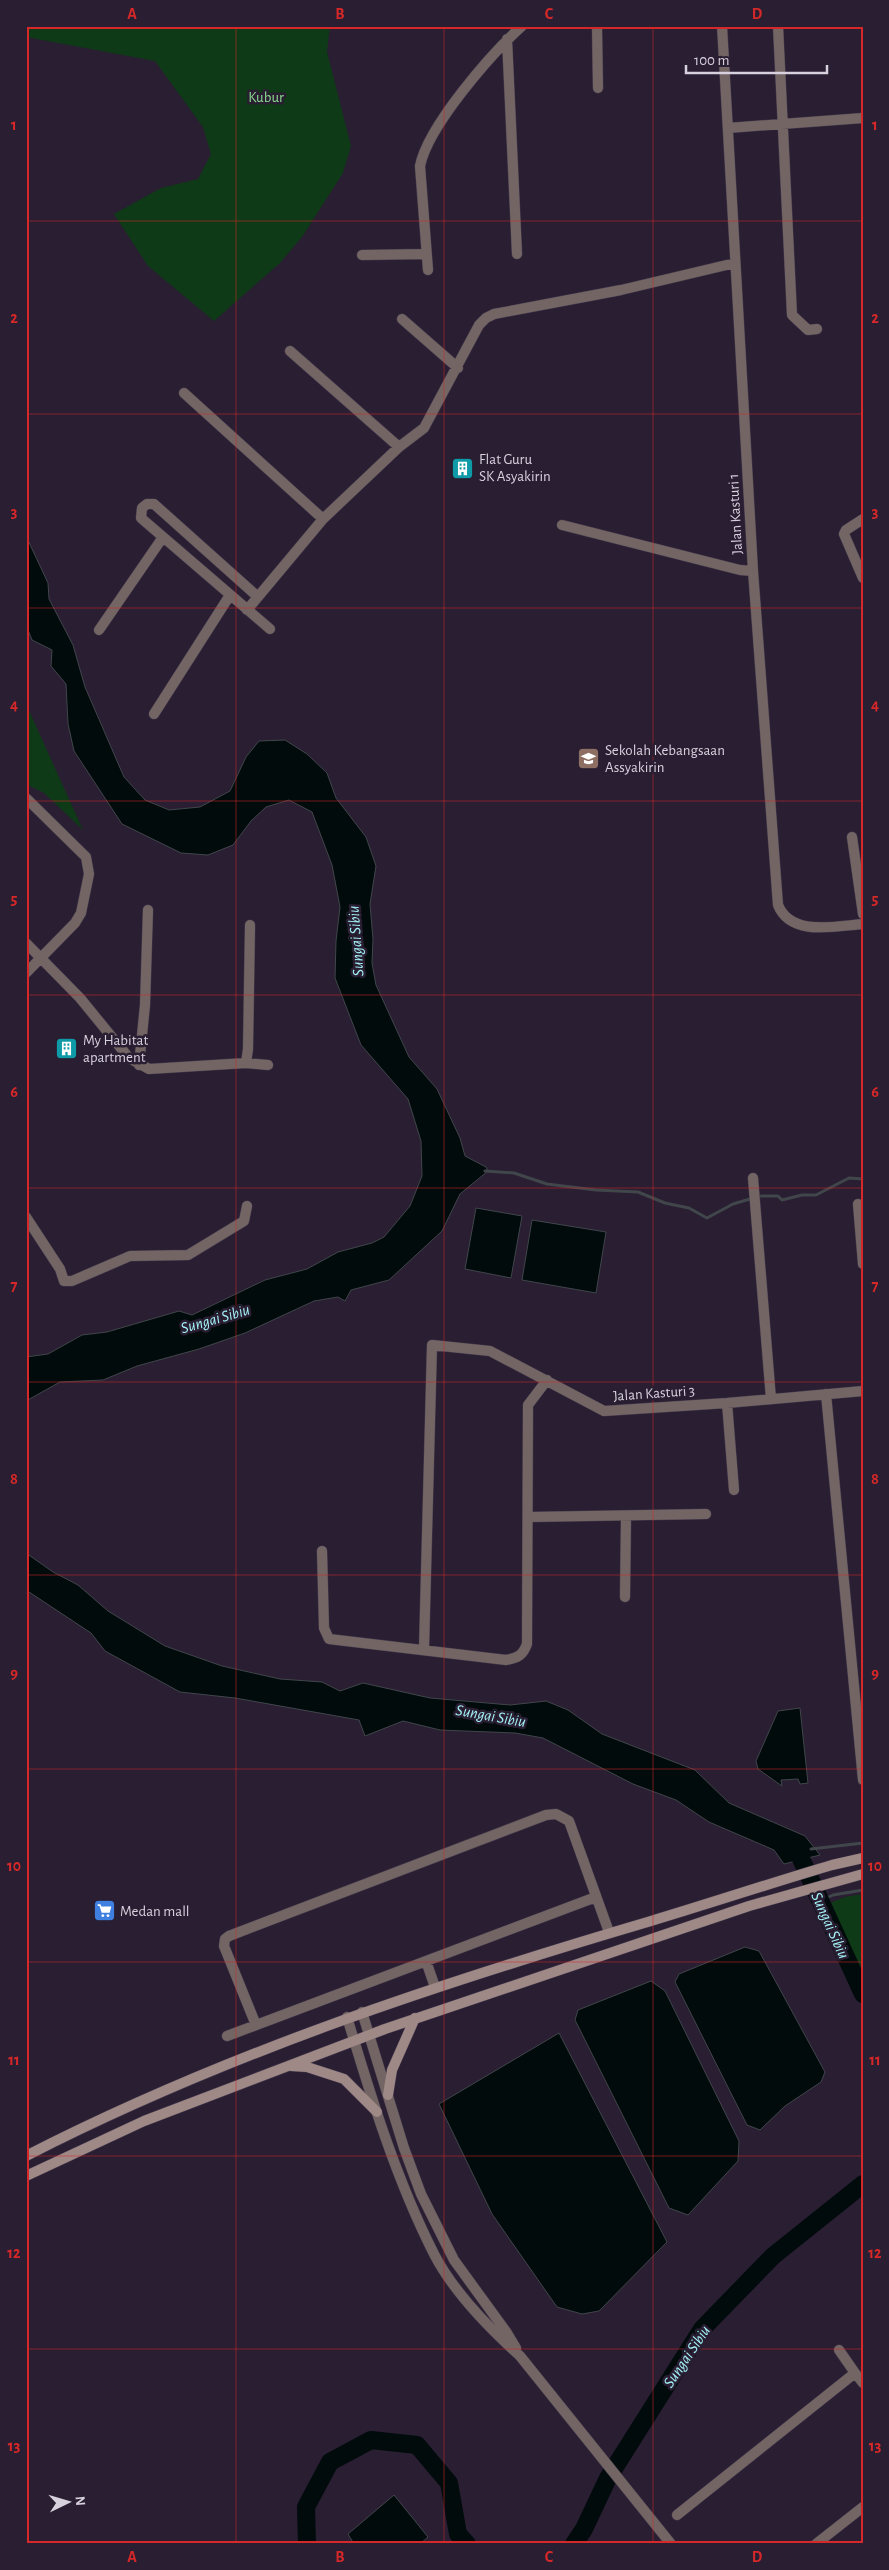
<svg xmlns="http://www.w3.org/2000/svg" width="889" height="2570" font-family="'Alegreya Sans',sans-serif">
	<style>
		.green { fill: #0f3a17 }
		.water { fill: #010b0c; stroke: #41464b }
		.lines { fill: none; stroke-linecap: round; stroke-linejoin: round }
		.stream { stroke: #41464b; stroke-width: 3 }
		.river { stroke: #010b0c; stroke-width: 18 }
		.street-casing { stroke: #453a4d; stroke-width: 11 }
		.secondary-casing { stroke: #453a4d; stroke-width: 11 }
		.street { stroke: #726563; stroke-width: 10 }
		.secondary { stroke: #9f8987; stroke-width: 10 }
		.grid { fill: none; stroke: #d62828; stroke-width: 1; stroke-opacity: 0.55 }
		.labels { text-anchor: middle; stroke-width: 5; stroke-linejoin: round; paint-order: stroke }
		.park-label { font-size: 15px; fill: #87d98f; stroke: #291e32 }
		.poi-label { font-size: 15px; fill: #d7d0dd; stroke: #291e32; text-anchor: start }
		.street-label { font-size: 15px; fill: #d7d0dd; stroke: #291e32 }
		.water-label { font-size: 16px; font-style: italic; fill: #a4f4f9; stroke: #291e32 }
		.neatline { fill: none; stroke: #d62828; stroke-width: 2 }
		.grid-label { font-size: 16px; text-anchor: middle; font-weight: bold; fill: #d62828 }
	</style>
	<rect width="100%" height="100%" fill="#291e32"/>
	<path class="green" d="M 26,26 L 330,26 L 327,52 L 351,146 L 343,173 L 302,237 L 280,263 L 214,321 L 148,266 L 114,214 L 161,188 L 198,179 L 211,154 L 203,127 L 155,61 L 26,37 Z
		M 26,704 L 83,830 L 44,793 L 26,784 Z
		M 863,1894 L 863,1981 L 825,1905 L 845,1897 Z"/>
	<path class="water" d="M 26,536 L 48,583 L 49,599 L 73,645 L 85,687 L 124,777 L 145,800 L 169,810 L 200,807 L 230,791 L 246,757 L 259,741 L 285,740 L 307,754 L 327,773 L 336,798 L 366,837 L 376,866 L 370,904 L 373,939 L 372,963 L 376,985 L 409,1057 L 437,1089 L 460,1138 L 465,1156 L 486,1167 L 488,1171 L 460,1194 L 442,1231 L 389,1280 L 351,1290 L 345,1301 L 338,1297 L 314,1301 L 245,1333 L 199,1349 L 137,1366 L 103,1380 L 60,1382 L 26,1401 L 26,1357 L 48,1354 L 82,1335 L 107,1332 L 179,1311 L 192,1315 L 265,1280 L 307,1269 L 338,1252 L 372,1243 L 384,1237 L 410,1206 L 422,1176 L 421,1141 L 408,1099 L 361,1045 L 335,978 L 336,941 L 340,907 L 332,865 L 312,812 L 289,800 L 266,807 L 251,821 L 233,845 L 208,855 L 181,853 L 122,824 L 74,751 L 68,724 L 66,684 L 51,666 L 52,650 L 32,640 L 26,625 Z
		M 476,1208 L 522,1216 L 511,1278 L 465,1269 Z
		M 532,1220 L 606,1232 L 596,1293 L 522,1280 Z
		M 26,1553 L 53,1572 L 78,1585 L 108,1611 L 165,1646 L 222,1666 L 280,1679 L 322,1682 L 340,1691 L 363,1683 L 430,1698 L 510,1705 L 546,1701 L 568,1710 L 602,1734 L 695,1770 L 729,1803 L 805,1836 L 820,1855 L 784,1864 L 774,1850 L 709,1822 L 676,1800 L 633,1784 L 543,1738 L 515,1733 L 440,1730 L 403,1721 L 365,1736 L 359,1720 L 235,1698 L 180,1692 L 105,1651 L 91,1633 L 26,1590 Z
		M 800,1708 L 808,1783 L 800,1784 L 798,1779 L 781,1780 L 782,1786 L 758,1769 L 756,1761 L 778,1711 Z
		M 745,1947 L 759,1951 L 825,2072 L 821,2082 L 785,2106 L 760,2130 L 747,2125 L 675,1982 L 679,1974 Z
		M 651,1981 L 665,1991 L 739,2141 L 738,2161 L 688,2215 L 669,2208 L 575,2020 L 578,2010 Z
		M 559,2033 L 667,2242 L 599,2311 L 582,2314 L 557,2307 L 492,2214 L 439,2104 Z
		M 394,2495 L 428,2537 L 420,2544 L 354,2544 L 348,2534 Z"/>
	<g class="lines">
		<path class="stream" d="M 485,1171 L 514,1173 L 547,1184 L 596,1190 L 638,1192 L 665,1203 L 689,1208 L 707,1218 L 733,1204 L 750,1199
			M 761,1196 L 778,1196 L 782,1200 L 802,1195 L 816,1195 L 849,1178 L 863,1179
			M 811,1849 L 863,1843
			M 820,1901 L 833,1895 L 863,1890"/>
		<path class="river" d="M 785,1844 L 797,1850 L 863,1994
			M 307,2544 L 306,2507 L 330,2462 L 371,2440 L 417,2445 L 449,2483 L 458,2534 L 467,2544
			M 574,2544 L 584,2529 L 608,2478 L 702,2329 L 773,2256 L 863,2184"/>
		<defs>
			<path id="street" d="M 597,26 L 598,88
				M 722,26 L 753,571 L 778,905 C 791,937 835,926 863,924
				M 778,26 L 792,315 L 808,330 L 817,329
				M 507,39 L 517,254
				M 728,128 L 863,118
				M 362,255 L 426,254
				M 428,270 L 420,166 C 428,126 491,54 522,26
				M 402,319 L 458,368
				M 290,351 L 399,447
				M 184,393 L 323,519
				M 863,519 L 846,530 L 844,534 L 863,578
				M 562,525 L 740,570 L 753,571
				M 258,597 L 154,504 L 147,504 L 142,508 L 141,518 L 270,629
				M 247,610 L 323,519 L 399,447 L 424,428 L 479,325 L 486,318 L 494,314 L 621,290 L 735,263
				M 99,630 L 163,537
				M 154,714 L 230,595
				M 26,798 L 86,857 L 89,874 L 81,913 L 75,923 L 26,973
				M 852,837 L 863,914
				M 26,943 L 80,998 L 129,1058 L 149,1069 L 246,1063 L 268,1065
				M 246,1063 L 248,1049 L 250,925
				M 139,1065 L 145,1005 L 148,910
				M 753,1178 L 771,1399
				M 858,1204 L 863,1264
				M 26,1217 L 60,1269 L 64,1281 L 72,1281 L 130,1256 L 188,1255 L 244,1221 L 247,1206
				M 826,1394 L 863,1780
				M 727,1403 L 734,1490
				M 529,1517 L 706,1514
				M 322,1551 L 324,1628 L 329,1639 L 506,1660 C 518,1658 523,1655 527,1644 L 528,1405 L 547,1380
				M 625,1597 L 626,1516
				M 424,1649 L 432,1345 L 490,1351 L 604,1411 L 727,1403 L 863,1391
				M 426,1961 L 435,1987
				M 362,2012 L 404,2148 L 421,2194 L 454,2260 L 507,2333 L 516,2348
				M 347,2017 C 371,2097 396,2179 434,2254 C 453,2291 489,2328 520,2356 L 671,2544
				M 256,2025 L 224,1946 L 225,1939 L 229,1936 L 546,1815 L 556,1814 L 569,1821 L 609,1932
				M 227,2036 L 596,1897
				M 839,2350 L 855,2373
				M 677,2515 L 855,2373 L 863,2383
				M 816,2544 L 863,2507"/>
			<path id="secondary" d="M 291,2066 L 307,2067 L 344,2079 L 377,2112
				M 388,2095 L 392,2070 L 415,2018
				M 26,2156 C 225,2054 437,1984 651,1921 C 711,1903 771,1883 832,1865 L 863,1858
				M 26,2176 L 144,2121 L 385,2029 L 749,1906 L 863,1874"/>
		</defs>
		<use href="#street" class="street-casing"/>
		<use href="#secondary" class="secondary-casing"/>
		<use href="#street" class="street"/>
		<use href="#secondary" class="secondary"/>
	</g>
	<path class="grid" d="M 236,26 L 236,2544M 444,26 L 444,2544M 653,26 L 653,2544M 26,221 L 863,221M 26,414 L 863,414M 26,608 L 863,608M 26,801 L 863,801M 26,995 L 863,995M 26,1188 L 863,1188M 26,1382 L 863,1382M 26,1575 L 863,1575M 26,1769 L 863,1769M 26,1962 L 863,1962M 26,2156 L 863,2156M 26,2349 L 863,2349"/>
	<defs>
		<symbol id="building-square" viewBox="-11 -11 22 22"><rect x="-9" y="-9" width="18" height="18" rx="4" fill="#0f9aa8" stroke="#291e32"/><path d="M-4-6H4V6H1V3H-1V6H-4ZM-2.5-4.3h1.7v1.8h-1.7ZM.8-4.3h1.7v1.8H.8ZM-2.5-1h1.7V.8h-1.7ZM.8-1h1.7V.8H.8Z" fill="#fff"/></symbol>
		<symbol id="school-square" viewBox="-11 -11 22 22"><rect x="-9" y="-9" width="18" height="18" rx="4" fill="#8d6e63" stroke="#291e32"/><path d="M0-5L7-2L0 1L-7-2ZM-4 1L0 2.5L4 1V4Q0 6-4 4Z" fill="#fff"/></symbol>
		<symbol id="supermarket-square" viewBox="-11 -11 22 22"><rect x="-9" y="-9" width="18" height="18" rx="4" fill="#3f7fe0" stroke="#291e32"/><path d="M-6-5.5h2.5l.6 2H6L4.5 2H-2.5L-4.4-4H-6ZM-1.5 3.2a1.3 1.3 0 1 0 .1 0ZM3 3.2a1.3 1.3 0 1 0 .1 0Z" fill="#fff"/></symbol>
	</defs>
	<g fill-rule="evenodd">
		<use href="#building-square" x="450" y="456" width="25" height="25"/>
		<use href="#school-square" x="576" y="746" width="25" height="25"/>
		<use href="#building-square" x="54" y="1036" width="25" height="25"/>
		<use href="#supermarket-square" x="92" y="1898" width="25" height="25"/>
	</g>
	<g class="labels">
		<g class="park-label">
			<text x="266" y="102">Kubur</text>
		</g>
		<g class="poi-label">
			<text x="479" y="464">Flat Guru<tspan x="479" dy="17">SK Asyakirin</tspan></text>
			<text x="605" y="755">Sekolah Kebangsaan<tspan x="605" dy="17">Assyakirin</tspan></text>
			<text x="83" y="1045">My Habitat<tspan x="83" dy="17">apartment</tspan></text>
			<text x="120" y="1916">Medan mall</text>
		</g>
		<g class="street-label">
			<text transform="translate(735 514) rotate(-93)" y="5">Jalan Kasturi 1</text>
			<text transform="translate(654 1393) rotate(-4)" y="5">Jalan Kasturi 3</text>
		</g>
		<g class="water-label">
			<text transform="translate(355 941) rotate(-94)" y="6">Sungai Sibiu</text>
			<text transform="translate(215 1318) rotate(-16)" y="6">Sungai Sibiu</text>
			<text transform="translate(491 1715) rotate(10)" y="6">Sungai Sibiu</text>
			<text transform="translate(831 1925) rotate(66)" y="6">Sungai Sibiu</text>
			<text transform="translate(686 2356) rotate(-56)" y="6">Sungai Sibiu</text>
		</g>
	</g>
	<rect width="889" height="2570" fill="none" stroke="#291e32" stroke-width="55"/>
	<g transform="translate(68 2502) rotate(85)" stroke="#291e32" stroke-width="4" paint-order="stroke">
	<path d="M0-4L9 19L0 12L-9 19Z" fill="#d7d0dd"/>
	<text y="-8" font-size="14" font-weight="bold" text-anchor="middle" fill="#d7d0dd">N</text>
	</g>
	<path d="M686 65v8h141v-8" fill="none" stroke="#d7d0dd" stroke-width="2.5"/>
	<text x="694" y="65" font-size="15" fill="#d7d0dd" stroke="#291e32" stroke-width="4" paint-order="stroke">100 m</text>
	<rect x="28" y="28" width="834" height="2514" class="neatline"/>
	<g class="grid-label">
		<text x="132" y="19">A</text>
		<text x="340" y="19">B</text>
		<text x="549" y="19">C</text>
		<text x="757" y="19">D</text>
		<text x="14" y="130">1</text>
		<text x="875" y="130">1</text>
		<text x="14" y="323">2</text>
		<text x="875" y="323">2</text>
		<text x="14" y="517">3</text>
		<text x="875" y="517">3</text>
		<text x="14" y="710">4</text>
		<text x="875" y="710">4</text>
		<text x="14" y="904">5</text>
		<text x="875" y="904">5</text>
		<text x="14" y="1097">6</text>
		<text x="875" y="1097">6</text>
		<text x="14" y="1291">7</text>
		<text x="875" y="1291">7</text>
		<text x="14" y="1484">8</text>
		<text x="875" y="1484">8</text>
		<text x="14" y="1678">9</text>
		<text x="875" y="1678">9</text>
		<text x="14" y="1871">10</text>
		<text x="875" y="1871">10</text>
		<text x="14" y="2065">11</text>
		<text x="875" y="2065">11</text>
		<text x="14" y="2258">12</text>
		<text x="875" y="2258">12</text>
		<text x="14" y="2451">13</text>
		<text x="875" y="2451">13</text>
		<text x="132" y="2562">A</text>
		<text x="340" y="2562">B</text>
		<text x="549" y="2562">C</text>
		<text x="757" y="2562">D</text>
	</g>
</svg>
